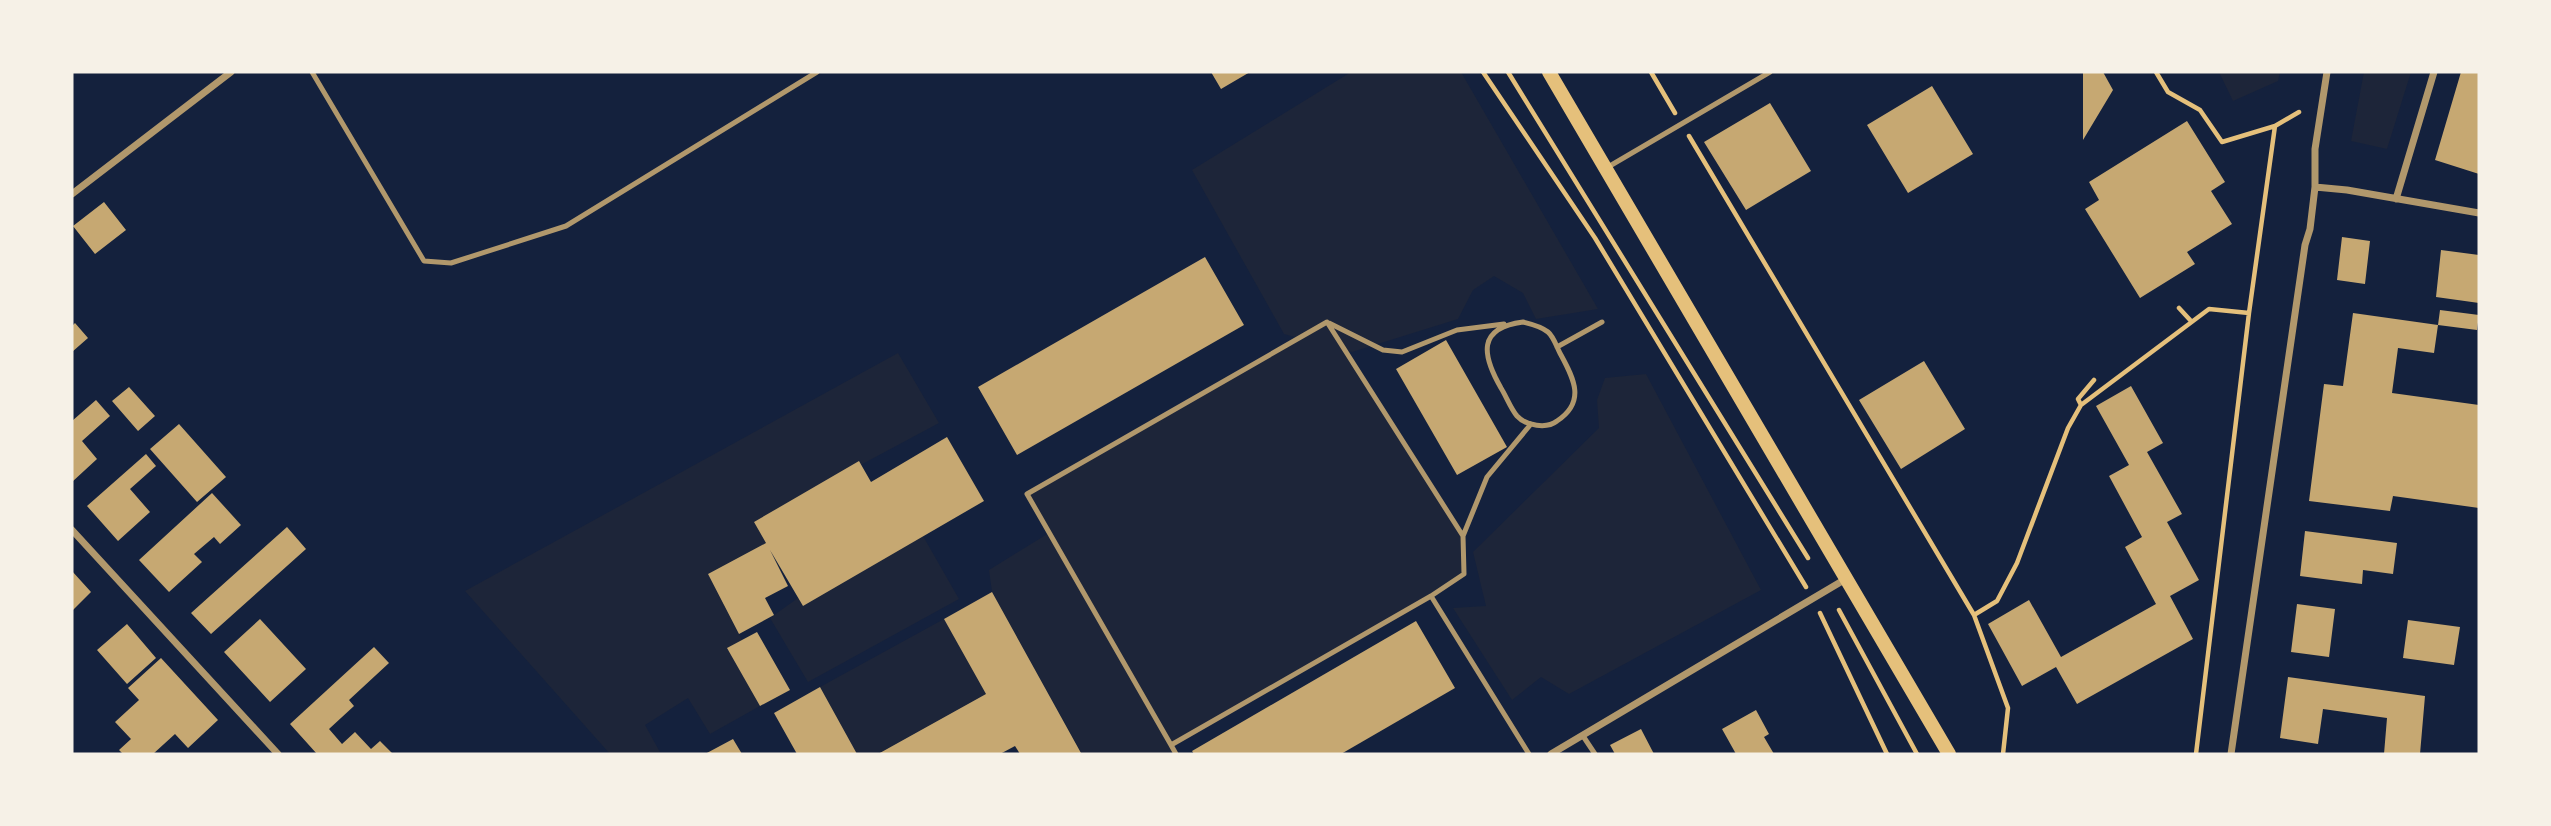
<svg xmlns="http://www.w3.org/2000/svg" width="2551" height="826" font-family="Arial,sans-serif">
	<style>
		.green { fill: #1d2539 }
		.building { fill: #c6a872 }
		.lines { fill: none; stroke-linecap: round; stroke-linejoin: round }
		.path { stroke: #e5c07b; stroke-width: 4.5 }
		.service { stroke: #b1986c; stroke-width: 5 }
		.minor { stroke: #b1986c; stroke-width: 7 }
		.secondary { stroke: #e5c07b; stroke-width: 14 }
	</style>
	<rect width="100%" height="100%" fill="#14213d"/>
	<path class="green" d="M 1351,72 L 1461,72 L 1598,309 L 1536,319 L 1523,293 L 1494,276 L 1473,290 L 1458,319 L 1352,352 L 1345,350 L 1463,536 L 1464,574 L 1172,745 L 1177,754 L 1078,754 L 1081,752 L 992,592 L 989,570 L 1049,533 L 1027,494 L 1298,338 L 1284,334 L 1192,170 Z
		M 2219,72 L 2280,72 L 2278,81 L 2233,101 Z
		M 2364,72 L 2411,72 L 2387,149 L 2351,141 Z
		M 898,353 L 939,423 L 754,522 L 766,543 L 708,574 L 742,640 L 728,649 L 760,706 L 710,734 L 688,698 L 645,725 L 661,754 L 610,754 L 465,591 Z
		M 1646,374 L 1761,590 L 1569,694 L 1541,677 L 1512,700 L 1453,608 L 1486,606 L 1473,552 L 1599,428 L 1597,400 L 1605,378 Z
		M 923,536 L 959,599 L 808,682 L 770,618 L 798,598 L 803,606 Z
		M 944,619 L 986,694 L 878,754 L 857,754 L 820,687 Z"/>
	<path class="building" d="M 1211,72 L 1250,72 L 1221,89 Z
		M 2083,72 L 2103,72 L 2113,90 L 2083,140 Z
		M 2461,72 L 2479,72 L 2479,174 L 2435,160 Z
		M 1932,86 L 1973,154 L 1908,193 L 1867,125 Z
		M 1770,103 L 1811,171 L 1746,210 L 1704,142 Z
		M 2187,121 L 2225,182 L 2211,191 L 2232,224 L 2187,252 L 2195,264 L 2140,298 L 2085,209 L 2099,200 L 2089,182 Z
		M 104,202 L 126,230 L 95,254 L 73,226 Z
		M 2342,237 L 2370,241 L 2365,284 L 2337,280 Z
		M 2441,250 L 2479,255 L 2479,303 L 2436,297 Z
		M 1205,257 L 1244,325 L 1017,455 L 978,387 Z
		M 2440,310 L 2479,315 L 2477,330 L 2438,325 Z
		M 2353,313 L 2438,325 L 2434,353 L 2398,348 L 2392,393 L 2479,405 L 2479,508 L 2393,496 L 2390,511 L 2309,501 L 2324,384 L 2343,386 Z
		M 75,323 L 88,338 L 72,352 L 72,326 Z
		M 1446,340 L 1507,447 L 1457,475 L 1396,369 Z
		M 1924,361 L 1965,429 L 1901,469 L 1859,400 Z
		M 2131,386 L 2163,443 L 2147,452 L 2182,514 L 2167,522 L 2199,580 L 2170,596 L 2193,639 L 2077,704 L 2056,667 L 2022,686 L 1988,624 L 2029,600 L 2061,657 L 2156,604 L 2125,547 L 2142,537 L 2109,476 L 2129,465 L 2096,406 Z
		M 129,387 L 155,416 L 138,431 L 112,401 Z
		M 96,400 L 110,416 L 82,441 L 97,459 L 72,482 L 72,421 Z
		M 179,424 L 226,477 L 197,502 L 150,449 Z
		M 947,437 L 984,501 L 803,606 L 770,550 L 788,586 L 765,598 L 774,615 L 739,634 L 708,574 L 766,543 L 754,522 L 859,461 L 871,482 Z
		M 146,454 L 156,466 L 130,489 L 150,512 L 118,541 L 87,506 Z
		M 212,493 L 241,525 L 220,544 L 214,537 L 194,554 L 202,562 L 169,592 L 139,560 Z
		M 287,527 L 306,549 L 211,634 L 191,613 Z
		M 2305,531 L 2397,543 L 2393,574 L 2363,570 L 2362,584 L 2300,576 Z
		M 72,571 L 91,592 L 72,611 Z
		M 992,592 L 1081,753 L 1020,754 L 1015,746 L 1000,754 L 878,754 L 986,694 L 944,619 Z
		M 2297,604 L 2335,609 L 2329,657 L 2291,652 Z
		M 260,619 L 306,669 L 270,702 L 224,652 Z
		M 2408,620 L 2460,627 L 2454,665 L 2403,658 Z
		M 1416,621 L 1455,688 L 1341,754 L 1194,754 L 1192,751 Z
		M 127,624 L 156,658 L 127,684 L 97,650 Z
		M 757,632 L 790,690 L 760,706 L 727,648 Z
		M 374,647 L 389,663 L 349,700 L 354,706 L 329,729 L 342,744 L 355,732 L 371,749 L 380,741 L 393,754 L 317,754 L 290,724 Z
		M 161,658 L 218,720 L 188,748 L 175,734 L 153,754 L 123,754 L 119,750 L 131,739 L 115,722 L 139,700 L 128,688 Z
		M 2288,677 L 2425,696 L 2420,754 L 2384,754 L 2387,718 L 2323,709 L 2318,744 L 2280,738 Z
		M 820,687 L 857,754 L 797,754 L 774,713 Z
		M 1756,710 L 1769,734 L 1764,737 L 1774,754 L 1736,754 L 1722,729 Z
		M 1641,729 L 1654,754 L 1615,754 L 1610,745 Z
		M 733,739 L 742,754 L 705,754 Z"/>
	<g class="lines">
		<path class="path" d="M 1483,72 L 1595,238 L 1806,587
			M 1508,72 L 1808,558
			M 1651,72 L 1675,113
			M 2156,72 L 2168,92 L 2200,110 L 2222,142 L 2275,126 L 2299,112
			M 1689,136 L 1974,615 L 2008,708 L 2003,754
			M 2179,308 L 2191,321
			M 2081,405 L 2078,399 L 2094,380
			M 1839,610 L 1917,754
			M 1820,613 L 1887,754
			M 1974,615 L 1997,601 L 2017,563 L 2068,428 L 2081,405 L 2209,309 L 2249,313
			M 2196,754 L 2249,313 L 2275,126"/>
		<path class="service" d="M 312,72 L 424,261 L 451,263 L 566,226 L 817,72
			M 1608,167 L 1770,72
			M 1327,322 L 1463,536 L 1464,574 L 1431,596 L 1171,745 L 1027,494 Z
			M 1523,322 C 1531,324 1541,326 1548,332 C 1554,337 1557,348 1561,355 C 1574,379 1586,402 1557,421 C 1547,429 1526,426 1517,416 C 1511,409 1506,396 1501,388 C 1482,355 1477,328 1523,322 Z
			M 1329,323 L 1383,350 L 1402,352 L 1457,330 L 1504,324
			M 1557,347 L 1602,322
			M 1463,536 L 1487,477 L 1531,424
			M 1431,596 L 1529,754
			M 1583,736 L 1595,754
			M 1171,745 L 1176,754"/>
		<path class="minor" d="M 2315,187 L 2347,190 L 2479,213
			M 72,194 L 231,72
			M 2396,199 L 2434,72
			M 72,530 L 278,754
			M 1551,754 L 1844,580
			M 2231,754 L 2305,245 L 2310,229 L 2315,187 L 2315,149 L 2327,72"/>
		<path class="secondary" d="M 1549,72 L 1949,754"/>
	</g>
	<rect width="2551" height="826" fill="none" stroke="#f6f1e7" stroke-width="147"/>
</svg>
